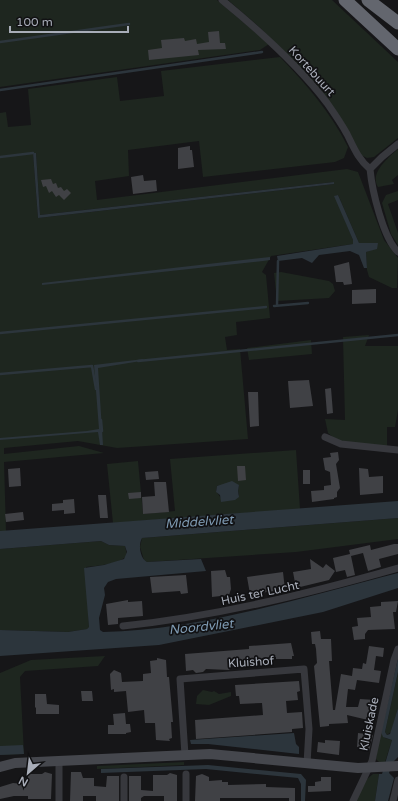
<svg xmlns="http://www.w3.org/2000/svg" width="398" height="801" font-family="'Varela Round',sans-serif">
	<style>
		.green { fill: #1e261f; fill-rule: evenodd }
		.water { fill: #2c353c }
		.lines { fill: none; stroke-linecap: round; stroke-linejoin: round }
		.stream { stroke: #2c353c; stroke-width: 2.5 }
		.building { fill: #404145 }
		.street { stroke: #37383d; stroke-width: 7 }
		.secondary { stroke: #45474d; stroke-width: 10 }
		.highway { stroke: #63666e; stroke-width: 13 }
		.labels { text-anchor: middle; stroke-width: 3.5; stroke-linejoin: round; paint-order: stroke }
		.street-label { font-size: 12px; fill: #a8adb8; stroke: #111113 }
		.water-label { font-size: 13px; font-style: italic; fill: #7f9bb3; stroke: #111113 }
	</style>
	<rect width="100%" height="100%" fill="#161618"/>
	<path class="green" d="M 0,0 L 217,0 L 269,44 L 260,50 L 0,87 Z
		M 228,0 L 332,0 L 398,62 L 398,138 L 374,157 L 367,158 L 361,155 L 344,123 L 284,51 L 256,24 Z
		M 280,57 C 307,85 331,113 348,147 L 344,158 L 335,162 L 203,177 L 199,141 L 128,150 L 129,176 L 95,181 L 97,200 L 347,169 L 358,172 L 384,240 L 398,258 L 397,288 L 392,288 L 369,277 L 367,270 L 366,252 L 377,248 L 359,243 L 338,195 L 335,196 L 353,240 L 353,244 L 271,256 L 262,272 L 266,275 L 270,318 L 236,322 L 237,335 L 225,337 L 227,350 L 240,349 L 248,439 L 117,448 L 78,441 L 4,448 L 4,454 L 79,446 L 104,453 L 4,462 L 6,531 L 0,531 L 0,113 L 6,112 L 8,127 L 31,125 L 28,89 L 117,77 L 120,101 L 164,96 L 161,71 ZM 33,153 L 36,153 L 40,215 L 334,182 L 334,184 L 38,218 Z
		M 398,149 L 398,175 L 392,180 L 394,184 L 378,187 C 369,173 389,157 398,149 Z
		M 398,191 L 398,200 L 388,204 L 398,233 L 398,245 L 391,234 L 382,203 L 386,195 Z
		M 281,272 L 329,281 L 333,284 L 335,291 L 329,298 L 277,301 L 274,273 Z
		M 369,335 L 365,346 L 398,346 L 398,410 L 395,427 L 387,427 L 387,447 L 338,442 L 328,433 L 325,419 L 345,420 L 343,337 Z
		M 311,340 L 312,354 L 249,360 L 247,348 Z
		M 296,450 L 300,509 L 113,523 L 107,464 L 138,461 L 143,514 L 175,511 L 170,459 ZM 223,485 L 239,485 L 238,491 L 239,495 L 232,500 L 223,501 L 216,491 L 217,486 Z
		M 398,518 L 398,539 L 296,552 L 147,562 L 144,560 L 140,547 L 142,538 Z
		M 101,541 L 109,545 L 125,546 L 127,555 C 122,564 96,566 86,567 L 89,627 L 87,629 L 68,632 L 0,630 L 0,549 Z
		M 105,656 L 98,666 L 25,671 L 20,677 L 24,754 L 0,755 L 0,673 L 31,660 Z
		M 398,658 L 381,732 L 385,738 L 392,740 L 385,762 L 379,762 L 376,759 L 380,728 Z
		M 398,672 L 398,708 L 391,732 L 387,735 L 385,732 Z
		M 203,690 L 212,692 L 214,691 L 219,694 L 231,692 L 231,696 L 209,705 L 196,704 L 197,696 Z
		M 184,762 L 184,765 L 97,769 L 97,766 Z
		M 373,774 L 379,774 L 375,801 L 355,801 L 367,779 Z"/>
	<path class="water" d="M 33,153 L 36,153 L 40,215 L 334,182 L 334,184 L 38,218 Z
		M 338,195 L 359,243 L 378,243 L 377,249 L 366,252 L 367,268 L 364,268 L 359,255 L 350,251 L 319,255 L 312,263 L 302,258 L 278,261 L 277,256 L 353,244 L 353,240 L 334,196 Z
		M 270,257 L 270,260 L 263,261 L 42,285 L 42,283 Z
		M 144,359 L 141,361 L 98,368 L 103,445 L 100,445 L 98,432 L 0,440 L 0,438 L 87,431 L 99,429 L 94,365 Z
		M 232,481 L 239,485 L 238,491 L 239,497 L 235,500 L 221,502 L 220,495 L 216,492 L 217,486 Z
		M 398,501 L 398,518 L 142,538 C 138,545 140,558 147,562 L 201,559 L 206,571 L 116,579 L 108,582 L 104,588 L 105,595 L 99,618 L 100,630 L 103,632 C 200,630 304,597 398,573 L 398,588 L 323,612 L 159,645 L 0,656 L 0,630 L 68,632 L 87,629 L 89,627 L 84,568 L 104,565 L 124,559 L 127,552 L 125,546 L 109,545 L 101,541 L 0,549 L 0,531 Z
		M 398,658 L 398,672 L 385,732 L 387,735 L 390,734 L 398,708 L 398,757 L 392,763 L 389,773 L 394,778 L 388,801 L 375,801 L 379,774 L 382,774 L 392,740 L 383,737 L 381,732 Z
		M 294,733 L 296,744 L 299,747 L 299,754 L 208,744 L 191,744 L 190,740 Z
		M 23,745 L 24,754 L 0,755 L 0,746 Z
		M 208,765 L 301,774 L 306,780 L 305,801 L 301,801 L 301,784 L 298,778 L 206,769 L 101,773 L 101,769 Z"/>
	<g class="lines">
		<path class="stream" d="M 0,42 L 129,24
			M 0,90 L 262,52
			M 0,157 L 33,153
			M 277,305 L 278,261
			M 274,306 L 308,303
			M 0,333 L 266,307
			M 138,361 L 398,335
			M 0,374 L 92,366 L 96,389
			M 100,431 L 102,431 L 101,420"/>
	</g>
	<path class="building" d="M 219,31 L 220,43 L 225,43 L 226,49 L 198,50 L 199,55 L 149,60 L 148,50 L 162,48 L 161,40 L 184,38 L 185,41 L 196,39 L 197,44 L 209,42 L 208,32 Z
		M 190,146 L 190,150 L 192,150 L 194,167 L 178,169 L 178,148 Z
		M 143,175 L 144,181 L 156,180 L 157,191 L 133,194 L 131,177 Z
		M 51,179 L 53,184 L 56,183 L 58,188 L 61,187 L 64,191 L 67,189 L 71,193 L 64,200 L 59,195 L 56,197 L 52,191 L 49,193 L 46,186 L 43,187 L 41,180 Z
		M 349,262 L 352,284 L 344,285 L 343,282 L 336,282 L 334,266 Z
		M 376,289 L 376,303 L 352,304 L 352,290 Z
		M 309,380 L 313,406 L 290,408 L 288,381 Z
		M 331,388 L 333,413 L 327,414 L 325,389 Z
		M 248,392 L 258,392 L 259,426 L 250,427 Z
		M 338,452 L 339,460 L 336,464 L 340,488 L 337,492 L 337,497 L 334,498 L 334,499 L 312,502 L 311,491 L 324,490 L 324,486 L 331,485 L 330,472 L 325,470 L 323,458 L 331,457 L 330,453 Z
		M 237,466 L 245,466 L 246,480 L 238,481 Z
		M 20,468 L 21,486 L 9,487 L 8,469 Z
		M 359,468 L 368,469 L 369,477 L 383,476 L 383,493 L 360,495 Z
		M 303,470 L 310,470 L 310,484 L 303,484 Z
		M 158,471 L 159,479 L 146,480 L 145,472 Z
		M 154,482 L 166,482 L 169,512 L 143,514 L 142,497 L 155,496 Z
		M 141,492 L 141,498 L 129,499 L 128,493 Z
		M 98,495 L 106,495 L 108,518 L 100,518 Z
		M 74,499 L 75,513 L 64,514 L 64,510 L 52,511 L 52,504 L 63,503 L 63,500 Z
		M 23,512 L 24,520 L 6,522 L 5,514 Z
		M 394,544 L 398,544 L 398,554 L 379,559 L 381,567 L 368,571 L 363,553 L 351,556 L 355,575 L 347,577 L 345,570 L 336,572 L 333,558 L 350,554 L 349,550 L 370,545 L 371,550 Z
		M 310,559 L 323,568 L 326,564 L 335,571 L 329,580 L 296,588 L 293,572 L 311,569 Z
		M 225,570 L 227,577 L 230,577 L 231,589 L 229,595 L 212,597 L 211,571 Z
		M 283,572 L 285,590 L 250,594 L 247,577 Z
		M 186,575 L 188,593 L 181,594 L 180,591 L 152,593 L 150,577 Z
		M 128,600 L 128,602 L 142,601 L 143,616 L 118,618 L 118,624 L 108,625 L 106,604 Z
		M 398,601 L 396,612 L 393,612 L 395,629 L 368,630 L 365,634 L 365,639 L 354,640 L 352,627 L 358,626 L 357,618 L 371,617 L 370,607 L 381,606 L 381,602 Z
		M 320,631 L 321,639 L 331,639 L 332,661 L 329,661 L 333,710 L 335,710 L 341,674 L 352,676 L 353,668 L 362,669 L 363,663 L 366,664 L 369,646 L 384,648 L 383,657 L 376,656 L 374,670 L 381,671 L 379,683 L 357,680 L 355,690 L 348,689 L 346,707 L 358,707 L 360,699 L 375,700 L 372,713 L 370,712 L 368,720 L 347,715 L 348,723 L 329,724 L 329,726 L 320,727 L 314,666 L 317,663 L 316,649 L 315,644 L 312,644 L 311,632 Z
		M 291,643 L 294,656 L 292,656 L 292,659 L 276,659 L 276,657 L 262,658 L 263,661 L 239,662 L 239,667 L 232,667 L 229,670 L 206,669 L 203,672 L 196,673 L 193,670 L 186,671 L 185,654 L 249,649 L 249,646 Z
		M 157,658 L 166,660 L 167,677 L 169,677 L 173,722 L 171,722 L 172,738 L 169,739 L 170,741 L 156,740 L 155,723 L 145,723 L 144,710 L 128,712 L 126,691 L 114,692 L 114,689 L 111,690 L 110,674 L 114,670 L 121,673 L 122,682 L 143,681 L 143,674 L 151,673 L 150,661 L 157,660 Z
		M 299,681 L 300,691 L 297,692 L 298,700 L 286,701 L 287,713 L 302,712 L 303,728 L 292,729 L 292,732 L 196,739 L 195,720 L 263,715 L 262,703 L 240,704 L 239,696 L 236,696 L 235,685 Z
		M 81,691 L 92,691 L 93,701 L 82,701 Z
		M 35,694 L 46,694 L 47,704 L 59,705 L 59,714 L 36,714 L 36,707 L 35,708 Z
		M 125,713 L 126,724 L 130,724 L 131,732 L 126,733 L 126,734 L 108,734 L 108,725 L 114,725 L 113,714 Z
		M 358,733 L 373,735 L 369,751 L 364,750 L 364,748 L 357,747 Z
		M 325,740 L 340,741 L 339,755 L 317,752 L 318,742 L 325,743 Z
		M 45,772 L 52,774 L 51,799 L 28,799 L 28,796 L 14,796 L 0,799 L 0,787 L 13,783 L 23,784 L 23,778 L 28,778 L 28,774 L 42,774 Z
		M 71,772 L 81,772 L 83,778 L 94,778 L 94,786 L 106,787 L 107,776 L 119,776 L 119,801 L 96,801 L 96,796 L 83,796 L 83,801 L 70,801 Z
		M 170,773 L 177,775 L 177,801 L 164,801 L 164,796 L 144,796 L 141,798 L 141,801 L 129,801 L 129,776 L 141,776 L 141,790 L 153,791 L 153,775 L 167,775 Z
		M 202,774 L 209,777 L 209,781 L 222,780 L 222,782 L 228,782 L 228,785 L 266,784 L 266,787 L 295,788 L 295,801 L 289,801 L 289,798 L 220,798 L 220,801 L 195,801 L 196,776 Z
		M 321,777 L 331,777 L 331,791 L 308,792 L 308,786 L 315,786 L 315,782 L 321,781 Z"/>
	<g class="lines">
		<path class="street" d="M 222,0 C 260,31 297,64 327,103 C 334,113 341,123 347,134 C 354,148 358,159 370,169 C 372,190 383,238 398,252
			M 370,169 L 382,157 L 398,144
			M 325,437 L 341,444 L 398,450
			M 123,626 C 218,616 306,594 398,568
			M 185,755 L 180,679 L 304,669 L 309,729 L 307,764
			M 59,762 L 59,801
			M 186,774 L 186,801
			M 124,801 L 124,777
			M 353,801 L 372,761 L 394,660 L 398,649
			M 393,801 L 398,780"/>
		<path class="secondary" d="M 0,767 L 15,763 L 210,754 L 358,768 L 398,766"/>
		<path class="highway" d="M 345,0 L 398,49
			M 368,0 L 398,23"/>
	</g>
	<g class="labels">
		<g class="street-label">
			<text transform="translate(312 71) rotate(48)" y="4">Kortebuurt</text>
			<text transform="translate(260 593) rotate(-12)" y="4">Huis ter Lucht</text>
			<text transform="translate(251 662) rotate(-4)" y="4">Kluishof</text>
			<text transform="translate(369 724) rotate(-78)" y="4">Kluiskade</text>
		</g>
		<g class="water-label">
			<text transform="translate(199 521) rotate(-4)" y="5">Middelvliet</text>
			<text transform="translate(201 626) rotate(-6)" y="5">Noordvliet</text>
		</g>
	</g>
	<g transform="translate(28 773) rotate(208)" stroke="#111113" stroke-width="3" paint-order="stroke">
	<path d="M0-3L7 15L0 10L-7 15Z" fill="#a8adb8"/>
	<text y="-6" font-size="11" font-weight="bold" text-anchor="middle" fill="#a8adb8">N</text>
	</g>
	<path d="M10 26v6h118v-6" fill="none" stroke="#a8adb8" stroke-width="2"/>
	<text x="16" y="26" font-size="12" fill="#a8adb8" stroke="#111113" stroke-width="3" paint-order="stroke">100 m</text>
</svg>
